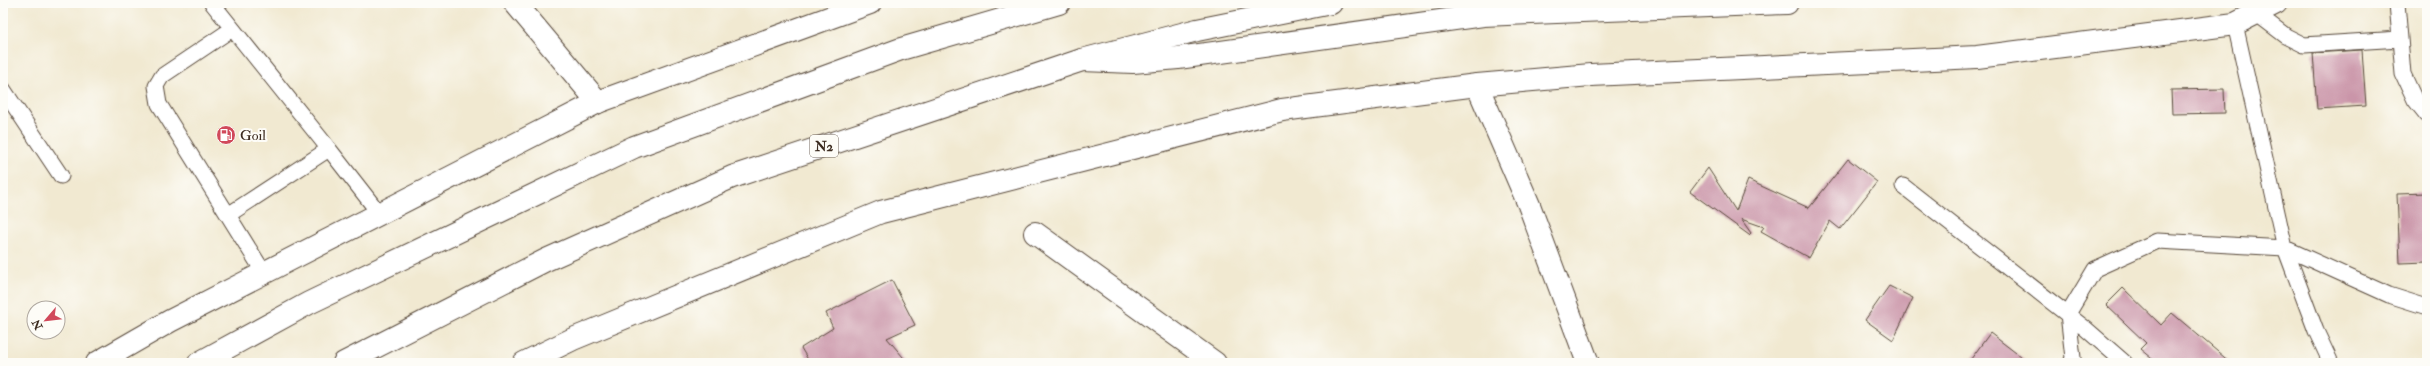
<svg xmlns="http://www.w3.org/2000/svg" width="2430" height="366" font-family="'IM FELL Double Pica',serif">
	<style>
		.building { fill: #ca95a9 }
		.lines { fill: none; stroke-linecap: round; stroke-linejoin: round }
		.service-casing { stroke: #564739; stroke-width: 17 }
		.minor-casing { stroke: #564739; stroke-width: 24 }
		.tertiary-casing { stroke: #564739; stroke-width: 24 }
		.trunk-casing { stroke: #564739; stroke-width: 24 }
		.motorway-casing { stroke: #564739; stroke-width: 24 }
		.service { stroke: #fff; stroke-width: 15 }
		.minor { stroke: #fff; stroke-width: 22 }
		.tertiary { stroke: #fff; stroke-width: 22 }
		.trunk { stroke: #fff; stroke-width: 22 }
		.motorway { stroke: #fff; stroke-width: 22 }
		.labels { text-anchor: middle; stroke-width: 4; stroke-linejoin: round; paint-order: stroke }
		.shield { fill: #fdfcf7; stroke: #75695f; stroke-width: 1 }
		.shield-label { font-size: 13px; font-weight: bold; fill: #3b2a1e }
		.poi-label { font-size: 14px; fill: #3b2a1e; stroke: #fdfcf7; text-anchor: start }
	</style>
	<rect width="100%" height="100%" fill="#fdfcf7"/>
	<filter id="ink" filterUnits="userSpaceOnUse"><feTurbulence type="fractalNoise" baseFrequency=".025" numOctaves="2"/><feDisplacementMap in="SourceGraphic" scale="8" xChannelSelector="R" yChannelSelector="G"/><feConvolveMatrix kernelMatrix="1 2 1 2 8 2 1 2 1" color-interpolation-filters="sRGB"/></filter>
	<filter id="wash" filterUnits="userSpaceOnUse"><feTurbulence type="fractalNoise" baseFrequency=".012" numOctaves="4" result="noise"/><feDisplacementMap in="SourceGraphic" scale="16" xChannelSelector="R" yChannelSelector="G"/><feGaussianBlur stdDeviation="0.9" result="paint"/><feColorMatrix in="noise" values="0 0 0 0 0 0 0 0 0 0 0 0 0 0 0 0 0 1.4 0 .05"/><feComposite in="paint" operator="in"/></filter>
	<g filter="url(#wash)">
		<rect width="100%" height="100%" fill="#f1e9d1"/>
		<g id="blocks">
			<path class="building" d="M 2362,50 L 2366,106 L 2317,109 L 2313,53 Z
				M 2224,89 L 2225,113 L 2172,114 L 2171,90 Z
				M 1848,159 L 1877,182 L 1840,229 L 1830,221 L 1809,258 L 1761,231 L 1764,227 L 1741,219 L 1751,233 L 1749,235 L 1690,192 L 1708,168 L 1736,211 L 1748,180 L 1809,208 Z
				M 2427,193 L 2427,262 L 2400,263 L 2397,194 Z
				M 892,280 L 915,325 L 887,338 L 908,363 L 810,363 L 801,348 L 833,328 L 826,313 Z
				M 1889,286 L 1913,298 L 1893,340 L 1865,320 Z
				M 2123,288 L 2161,325 L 2172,313 L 2231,363 L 2157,363 L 2140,349 L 2146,343 L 2106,305 Z
				M 1990,333 L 2029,363 L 1968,363 Z"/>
		</g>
	</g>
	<g filter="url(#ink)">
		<use href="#blocks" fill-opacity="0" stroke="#564739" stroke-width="1"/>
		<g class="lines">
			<defs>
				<path id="service" d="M 212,3 L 329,149
					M 2397,3 L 2403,74 L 2415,100 L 2427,115
					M 2257,14 L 2286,36 L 2304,45 L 2400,39
					M 2235,24 L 2285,248 L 2316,331 L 2331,363
					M 3,89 L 61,176
					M 1903,186 L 2086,329 L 2125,363
					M 228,215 L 159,104 L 156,86 L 162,76 L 232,29
					M 264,273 L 228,215 L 329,149 L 379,213
					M 2071,363 L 2073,358 L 2068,314 L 2095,269 L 2157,241 L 2285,248 L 2389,295 L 2427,307"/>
				<path id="minor" d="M 515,3 L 598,102
					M 1477,85 L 1529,205 L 1588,363
					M 1035,233 L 1215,363"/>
				<path id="tertiary" d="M 97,363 L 170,321 L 598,102 L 870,3
					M 524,363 L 573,339 L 881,212 L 1282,110 L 1477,85 L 1591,75 L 1977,57 L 2235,24 L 2276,3"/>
				<path id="trunk" d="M 199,363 L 309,303 L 634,147 L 901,49 L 1059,3
					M 344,363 L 546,260 L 732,177 L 1082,60 L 1197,30 L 1331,3"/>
				<path id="motorway" d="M 1082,60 L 1133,62 L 1178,58 L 1483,15 L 1787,3"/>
			</defs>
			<use href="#service" class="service-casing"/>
			<use href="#minor" class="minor-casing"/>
			<use href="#tertiary" class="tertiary-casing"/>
			<use href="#trunk" class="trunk-casing"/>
			<use href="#motorway" class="motorway-casing"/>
			<use href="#service" class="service"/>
			<use href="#minor" class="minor"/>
			<use href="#tertiary" class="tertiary"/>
			<use href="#trunk" class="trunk"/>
			<use href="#motorway" class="motorway"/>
		</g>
	</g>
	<defs>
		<symbol id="fuel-disc" viewBox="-11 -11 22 22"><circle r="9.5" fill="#d1495b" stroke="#fdfcf7"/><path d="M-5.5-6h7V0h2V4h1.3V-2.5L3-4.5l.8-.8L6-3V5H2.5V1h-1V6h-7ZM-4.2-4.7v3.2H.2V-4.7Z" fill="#fff"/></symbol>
	</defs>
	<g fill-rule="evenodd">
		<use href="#fuel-disc" x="215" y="124" width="22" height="22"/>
	</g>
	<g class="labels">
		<rect class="shield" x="810" y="135" width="28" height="22" rx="3"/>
		<g class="shield-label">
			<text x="824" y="151">N2</text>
		</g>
		<g class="poi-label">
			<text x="240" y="140">Goil</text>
		</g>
	</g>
	<rect width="2430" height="366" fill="none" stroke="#fdfcf7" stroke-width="16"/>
	<g transform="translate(46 320) rotate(242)"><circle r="19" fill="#fdfcf7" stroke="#afa8a0"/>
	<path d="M0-3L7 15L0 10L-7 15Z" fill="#d1495b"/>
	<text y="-6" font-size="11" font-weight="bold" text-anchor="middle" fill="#3b2a1e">N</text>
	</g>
</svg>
